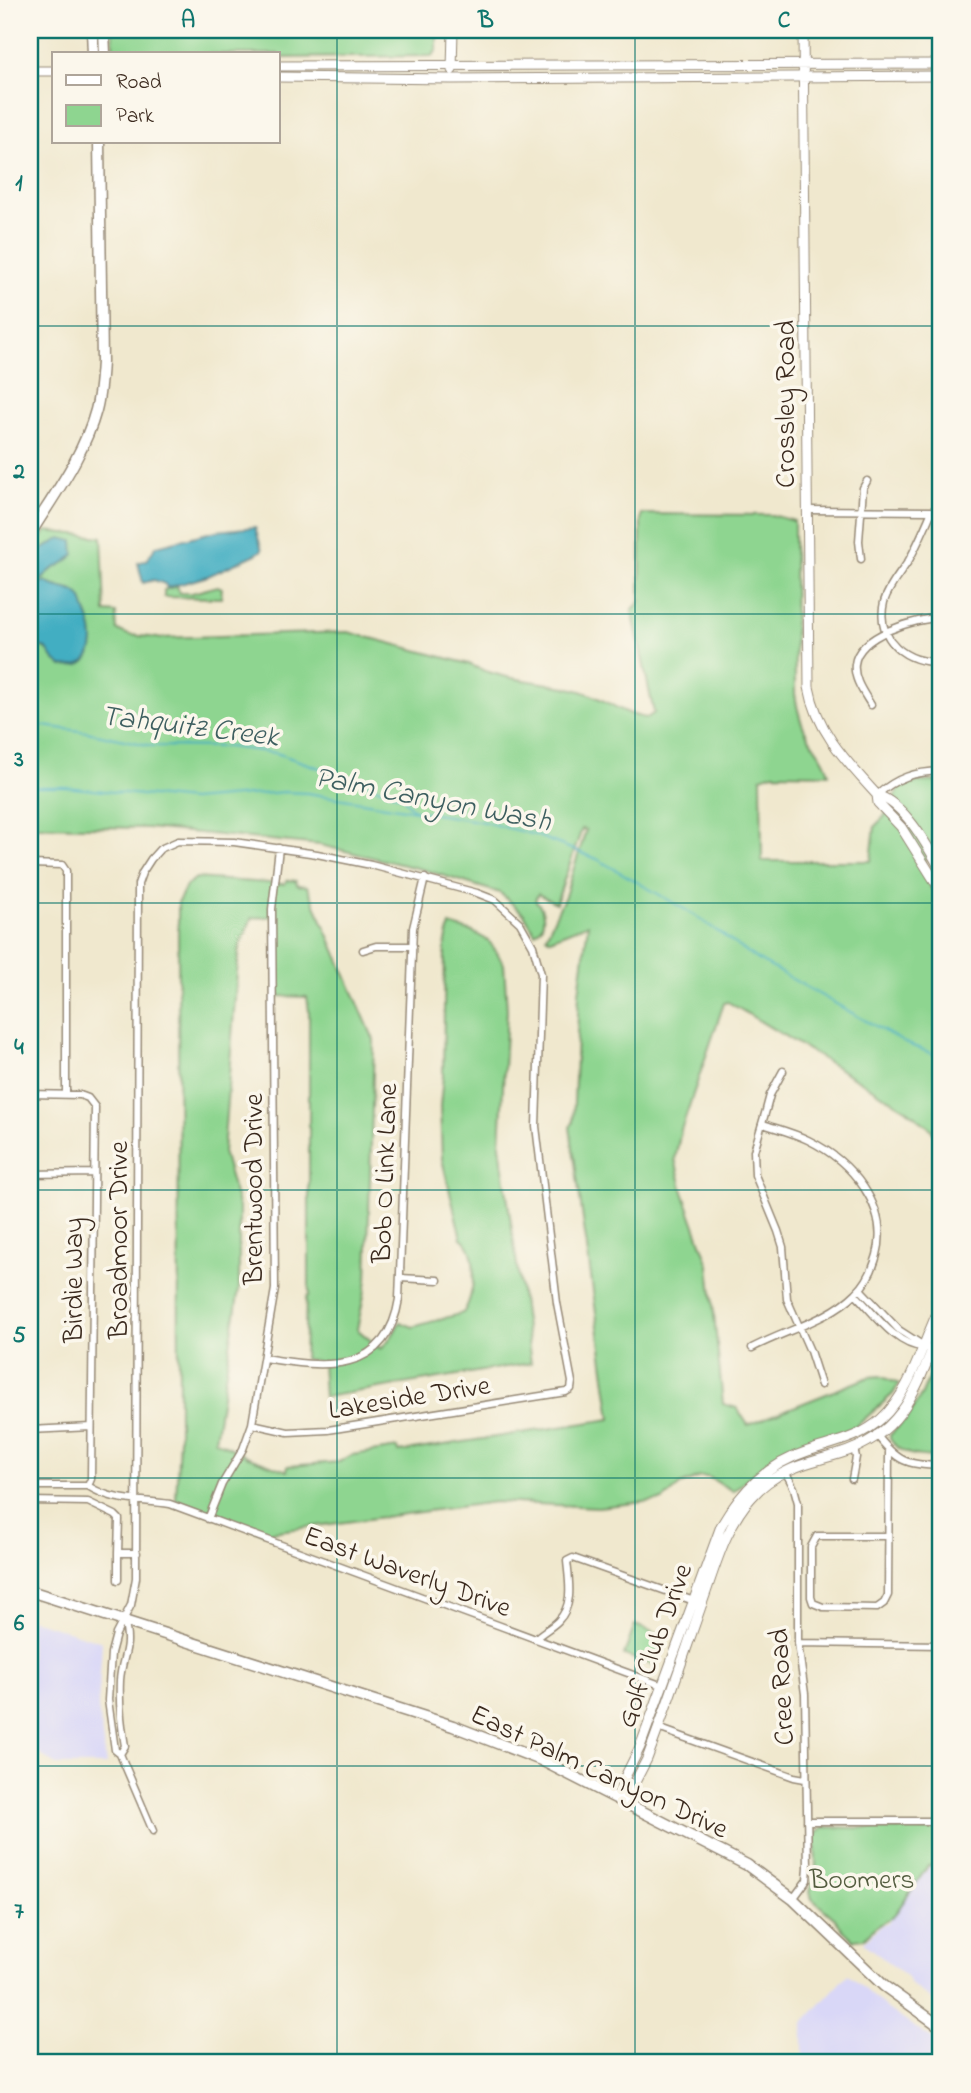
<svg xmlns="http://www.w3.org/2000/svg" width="971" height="2093" font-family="'Indie Flower',sans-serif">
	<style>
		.built { fill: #d9d7f7 }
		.green { fill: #8ed590; stroke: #648057; stroke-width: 2 }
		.water { fill: #43aec2; stroke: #3f6c70; stroke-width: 2 }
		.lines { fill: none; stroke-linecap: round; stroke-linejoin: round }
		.stream { stroke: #43aec2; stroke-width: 2 }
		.street-casing { stroke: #968976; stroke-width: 9 }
		.secondary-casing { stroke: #968976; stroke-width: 11 }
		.primary-casing { stroke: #968976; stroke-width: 13 }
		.street { stroke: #fff; stroke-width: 6 }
		.secondary { stroke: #fff; stroke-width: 9 }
		.primary { stroke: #fff; stroke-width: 10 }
		.grid { fill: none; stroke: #0f766e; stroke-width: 2; stroke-opacity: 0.55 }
		.labels { text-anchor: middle; stroke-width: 7; stroke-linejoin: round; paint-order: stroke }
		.street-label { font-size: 28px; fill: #3b2a1e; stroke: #fbf7ec }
		.park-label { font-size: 28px; fill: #545d40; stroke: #fbf7ec }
		.water-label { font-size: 30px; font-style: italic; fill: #3e5f60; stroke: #fbf7ec }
		.neatline { fill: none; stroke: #0f766e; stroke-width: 2.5 }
		.grid-label { font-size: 23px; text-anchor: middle; font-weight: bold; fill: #0f766e }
	</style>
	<rect width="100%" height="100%" fill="#fbf7ec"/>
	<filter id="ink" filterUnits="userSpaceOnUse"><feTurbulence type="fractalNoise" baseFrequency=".0143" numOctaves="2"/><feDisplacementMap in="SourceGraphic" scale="14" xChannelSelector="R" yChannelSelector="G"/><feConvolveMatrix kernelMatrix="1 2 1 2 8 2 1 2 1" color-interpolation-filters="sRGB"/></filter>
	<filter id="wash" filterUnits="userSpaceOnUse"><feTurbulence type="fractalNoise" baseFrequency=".00686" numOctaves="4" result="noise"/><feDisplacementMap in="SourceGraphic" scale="28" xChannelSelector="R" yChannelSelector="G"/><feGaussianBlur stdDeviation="1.57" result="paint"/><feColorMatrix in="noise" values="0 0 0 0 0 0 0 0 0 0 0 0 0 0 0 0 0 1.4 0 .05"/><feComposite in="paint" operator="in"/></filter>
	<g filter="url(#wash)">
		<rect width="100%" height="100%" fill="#f0e8ce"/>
		<path class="built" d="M 30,1619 L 102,1642 L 98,1707 L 106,1765 L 56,1765 L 30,1748 Z
			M 934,1866 L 941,1870 L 941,2007 L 910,1984 L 906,1976 L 863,1943 L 880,1926 L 887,1924 L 892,1918 L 929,1867 Z
			M 848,1974 L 886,2008 L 938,2043 L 936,2048 L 941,2052 L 941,2063 L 803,2063 L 803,2023 Z"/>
		<path class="green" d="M 113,30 L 437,30 L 437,50 L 432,56 L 278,58 L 278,54 L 116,54 L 113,51 Z
			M 641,514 L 772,515 L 794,521 L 795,694 C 797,709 801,725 809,738 C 817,751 826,760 829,774 L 773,773 L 761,777 L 762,861 L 871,861 L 875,826 L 884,817 L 899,788 L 917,782 L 941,781 L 941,851 L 918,864 L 941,905 L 941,1147 L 931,1129 L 906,1109 L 728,1002 L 724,1003 L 681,1130 L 675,1159 L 683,1192 L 709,1265 L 723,1404 L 737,1408 L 748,1425 L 869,1377 L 880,1376 L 899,1384 L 893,1394 L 853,1429 L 806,1443 L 771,1459 L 733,1491 L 708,1477 L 700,1477 L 680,1485 L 663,1500 L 598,1507 L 495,1502 L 264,1533 L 176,1500 L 179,1438 L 178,902 L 186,886 L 196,878 L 284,884 L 288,880 L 296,881 L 297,885 L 307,886 L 374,1040 L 367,1281 L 357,1329 L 381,1349 L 392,1336 L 400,1322 L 413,1327 L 463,1313 C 475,1296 480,1251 461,1238 L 442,1159 L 440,1106 L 443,1076 L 445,946 L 450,925 L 473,932 L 489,941 L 504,964 L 507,1010 L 500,1146 L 531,1363 L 324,1397 L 322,1362 L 304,1359 L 306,1298 L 309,1295 L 309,1011 L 307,997 L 278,996 L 277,916 L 252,918 L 239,947 L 223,1152 L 239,1208 L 239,1289 L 215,1440 L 246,1456 L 287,1471 L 288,1466 L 339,1462 L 352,1455 L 398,1448 L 399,1452 L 611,1419 L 570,1127 L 573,1123 L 579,993 L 588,924 L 550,939 L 546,936 L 565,896 L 586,830 L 582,829 L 556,903 L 538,894 L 535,900 C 545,909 547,925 535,933 L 524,914 L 500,893 L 425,870 L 320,845 L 148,828 L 30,826 L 30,559 L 46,531 L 102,537 L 105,612 L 116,613 L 117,630 L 129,635 L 160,638 L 348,632 L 469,664 C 504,682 543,680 581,691 C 604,698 623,715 647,718 L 654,713 L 632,610 L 640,602 Z
			M 177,586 L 179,593 L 192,593 L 218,586 L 222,588 L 221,598 L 164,597 L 164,590 Z
			M 941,1360 L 941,1444 L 934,1448 L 933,1457 C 916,1456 900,1455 890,1439 L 890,1435 L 908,1417 L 922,1394 L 934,1365 Z
			M 635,1625 L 663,1636 L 653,1665 L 624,1655 Z
			M 823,1827 L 941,1830 L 941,1869 L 934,1865 L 928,1866 L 893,1917 L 875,1927 L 864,1939 L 854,1940 L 843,1930 L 835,1919 L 812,1899 L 810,1892 L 816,1870 L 815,1834 Z"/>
		<path class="water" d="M 255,527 L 262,550 L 256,554 L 208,576 L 167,588 L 165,584 L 154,580 L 143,583 L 138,563 L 147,560 L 156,546 L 216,531 Z
			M 61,538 L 73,541 L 74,554 C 66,566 50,566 44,578 L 30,584 C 30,549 36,555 61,538 Z
			M 45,581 C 54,589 73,587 80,596 C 84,600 83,605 86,611 C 96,634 100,671 62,666 L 54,660 L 46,648 L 30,644 C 30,625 34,604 31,587 Z"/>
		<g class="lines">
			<path class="stream" d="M 30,724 L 87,732 L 152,746 L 228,747 L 276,753 L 401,796 L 415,811
				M 30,787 L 65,787 L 191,800 L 284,792 L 307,793 L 484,822 L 535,835 L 597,859 L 693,914 L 755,958 L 905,1043 L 941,1057"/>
		</g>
	</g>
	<g filter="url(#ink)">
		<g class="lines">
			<defs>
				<path id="street" d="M 807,510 L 932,511 L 941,513
					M 932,511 C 925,527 918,544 909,560 C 901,573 888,587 884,602 C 875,640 907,664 941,662
					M 861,559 L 859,541 L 863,488 L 867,481
					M 938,663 L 941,694
					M 871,705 C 864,693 853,679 855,664 C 858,635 916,618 941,618
					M 877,795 C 897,777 915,772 941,771
					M 30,864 L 62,865 L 66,871 L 66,1094
					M 363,950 L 376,946 L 413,946
					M 783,1071 L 770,1095 L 766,1110 L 754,1151 L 755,1175 L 778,1231 L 783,1247 L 787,1299 L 810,1351 L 821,1385
					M 30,1094 L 80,1095 L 88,1098 L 95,1107 L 91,1479 L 88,1486
					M 30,1174 L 94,1173
					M 400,1278 L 438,1280
					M 860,1289 L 899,1330 L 941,1357
					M 855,1294 C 873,1312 896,1346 923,1347
					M 752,1348 C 786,1330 829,1320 856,1293 C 867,1283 873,1269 877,1255 C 890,1206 851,1161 808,1140 C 794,1133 778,1129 763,1124
					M 264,1358 C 323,1368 387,1376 399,1299 L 413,928 L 425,878
					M 30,1430 L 91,1427
					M 876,1434 C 897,1462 907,1465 941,1466
					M 785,1471 L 794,1488 L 798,1503 L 798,1643 L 805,1694 L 808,1867 L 807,1880 L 793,1899
					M 852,1479 L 856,1457 L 854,1449
					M 30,1486 L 88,1486
					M 88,1486 C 115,1503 140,1499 170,1504 L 663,1686
					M 30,1501 L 88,1502 L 115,1515 L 119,1519 L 118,1553 L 137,1553
					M 208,1519 L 222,1484 L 243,1449 L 252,1424 L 275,1289 L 272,909 L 279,848
					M 888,1536 L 817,1536 L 811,1547 L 811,1597 L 813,1603 L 823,1607 L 877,1608 L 884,1603 L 888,1595 L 889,1452
					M 118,1580 L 118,1553
					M 535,1639 C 542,1632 551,1628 558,1621 C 574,1605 569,1582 567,1561 L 573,1558 L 694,1601
					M 798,1643 L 941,1645
					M 658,1728 L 794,1777 L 805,1779
					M 120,1754 L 125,1746 C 121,1724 119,1703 120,1680 C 122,1655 132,1648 124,1621
					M 807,1821 L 941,1821
					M 153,1831 L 120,1754 L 115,1750 L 108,1700 L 111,1653 L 116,1634 L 131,1605 L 136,1578 L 138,884 L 142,873 L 151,859 L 160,849 L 178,841 L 234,842 L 317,854 L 371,865 L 477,893 L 495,900 L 520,923 L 533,946 L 541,974 L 536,1126 L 557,1303 L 572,1382 L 571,1389 L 566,1392 L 328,1430 L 288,1432 L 252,1424"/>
				<path id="secondary" d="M 803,30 L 809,687 C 817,732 847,762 877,795 L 878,803 L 901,827 L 941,891
					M 278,66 L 941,64
					M 452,70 L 453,30
					M 30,71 L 54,71
					M 278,77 L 452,79 L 941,76
					M 877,795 C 905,804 927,845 941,870
					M 621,1799 L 622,1783 L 640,1747 L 721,1526 C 742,1490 768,1464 808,1451 C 835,1442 860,1438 881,1419 C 913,1390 922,1342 941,1305
					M 621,1799 L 632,1788 L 647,1759 C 667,1706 685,1652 704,1598 C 716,1564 726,1526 751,1498 C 775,1470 806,1463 839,1454 C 906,1434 918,1383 941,1327"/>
				<path id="primary" d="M 92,30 L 93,54
					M 104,30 L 105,54
					M 30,534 C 54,495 84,455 96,410 C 100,395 101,378 102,362 L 99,142
					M 30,1591 L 453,1726 L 541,1760 L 747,1865 L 793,1899 L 884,1986 L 941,2027"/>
			</defs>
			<use href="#street" class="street-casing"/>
			<use href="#secondary" class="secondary-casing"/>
			<use href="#primary" class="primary-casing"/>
			<use href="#street" class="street"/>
			<use href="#secondary" class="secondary"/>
			<use href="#primary" class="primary"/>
		</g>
	</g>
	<path class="grid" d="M 337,30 L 337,2063M 635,30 L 635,2063M 30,326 L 941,326M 30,614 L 941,614M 30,903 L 941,903M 30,1190 L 941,1190M 30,1478 L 941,1478M 30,1766 L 941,1766"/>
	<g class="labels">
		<g class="street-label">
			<text transform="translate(784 404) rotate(-90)" y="10">Crossley Road</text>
			<text transform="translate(383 1173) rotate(-88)" y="10">Bob O Link Lane</text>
			<text transform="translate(252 1189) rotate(-90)" y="10">Brentwood Drive</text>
			<text transform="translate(117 1240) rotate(-90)" y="10">Broadmoor Drive</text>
			<text transform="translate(72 1280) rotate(-90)" y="10">Birdie Way</text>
			<text transform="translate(409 1396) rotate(-9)" y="10">Lakeside Drive</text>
			<text transform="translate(408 1570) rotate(20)" y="10">East Waverly Drive</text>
			<text transform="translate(653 1645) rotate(-70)" y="10">Golf Club Drive</text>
			<text transform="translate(780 1687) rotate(-93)" y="10">Cree Road</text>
			<text transform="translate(600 1770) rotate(25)" y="10">East Palm Canyon Drive</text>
		</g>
		<g class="park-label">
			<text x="862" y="1888">Boomers</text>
		</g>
		<g class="water-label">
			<text transform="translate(190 725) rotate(7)" y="10">Tahquitz Creek</text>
			<text transform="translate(433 798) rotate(11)" y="10">Palm Canyon Wash</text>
		</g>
	</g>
	<rect width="971" height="2093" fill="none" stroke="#fbf7ec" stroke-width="77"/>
	<rect x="52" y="52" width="228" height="91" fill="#fbf7ec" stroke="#aea59a" stroke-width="2"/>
	<rect x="66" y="75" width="35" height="10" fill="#ffffff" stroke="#aea59a" stroke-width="2"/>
	<text x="116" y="88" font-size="21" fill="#3b2a1e">Road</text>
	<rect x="66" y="105" width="35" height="21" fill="#8ed590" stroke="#aea59a" stroke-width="2"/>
	<text x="116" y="122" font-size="21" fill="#3b2a1e">Park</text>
	<rect x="38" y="38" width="894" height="2016" class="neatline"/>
	<g class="grid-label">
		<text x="188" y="27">A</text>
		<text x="486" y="27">B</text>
		<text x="784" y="27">C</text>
		<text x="19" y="190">1</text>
		<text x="19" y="478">2</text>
		<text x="19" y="766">3</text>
		<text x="19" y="1054">4</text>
		<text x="19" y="1342">5</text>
		<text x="19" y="1630">6</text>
		<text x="19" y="1918">7</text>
	</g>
</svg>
